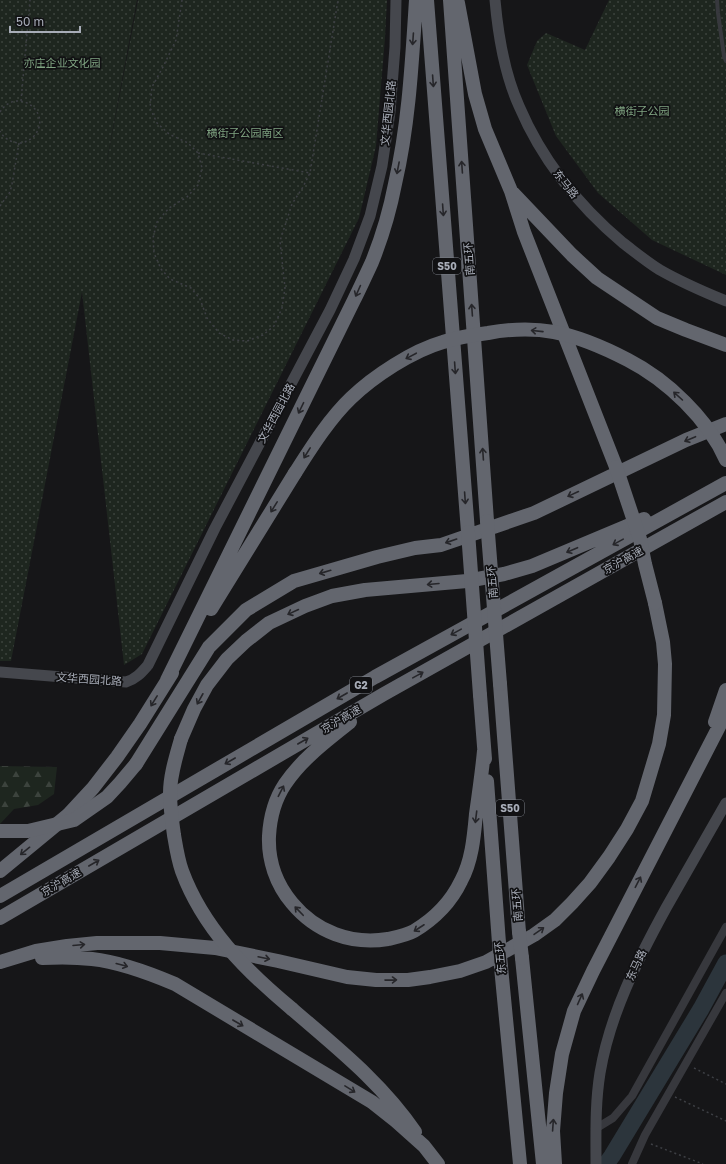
<svg xmlns="http://www.w3.org/2000/svg" width="726" height="1164" font-family="'Golos Text','Noto Sans SC',sans-serif">
	<style>
		.forest { fill: url(#forest-firs) }
		.park { fill: url(#park-dots) }
		.lines { fill: none; stroke-linecap: round; stroke-linejoin: round }
		.river { stroke: #2c353c; stroke-width: 17 }
		.path { stroke: #3d3f44; stroke-width: 1.5; stroke-dasharray: 2 3; stroke-linecap: butt }
		.lane { stroke: #37383d; stroke-width: 4 }
		.street { stroke: #37383d; stroke-width: 8 }
		.secondary { stroke: #45474d; stroke-width: 11 }
		.highway { stroke: #63666e; stroke-width: 14 }
		.highway-bridge { stroke: #63666e; stroke-width: 14 }
		.oneway { stroke: #26262a }
		.labels { text-anchor: middle; stroke-width: 3.5; stroke-linejoin: round; paint-order: stroke }
		.shield { fill: #111113; stroke: #7b7e86; stroke-width: 1 }
		.shield-label { font-size: 10px; font-weight: bold; fill: #a8adb8 }
		.park-label { font-size: 11px; fill: #7fa381; stroke: #111113 }
		.street-label { font-size: 11px; fill: #a8adb8; stroke: #111113 }
	</style>
	<defs>
		<pattern id="forest-firs" width="22" height="20" patternUnits="userSpaceOnUse"><rect width="22" height="20" fill="#1e261f"/><path d="M5 1l3.5 6h-7zM16 11l3.5 6h-7z" fill="#3c433d"/></pattern>
		<pattern id="park-dots" width="8" height="8" patternUnits="userSpaceOnUse"><rect width="8" height="8" fill="#1e261f"/><path d="M2 2h.1M6 6h.1" fill="none" stroke="#3c433d" stroke-width="1.8" stroke-linecap="round"/></pattern>
	</defs>
	<rect width="100%" height="100%" fill="#161618"/>
	<path class="forest" d="M 0,766 L 57,767 L 54,794 L 38,805 L 14,809 L 0,824 Z"/>
	<path class="park" d="M 0,0 L 137,0 L 101,192 L 138,0 L 387,0 L 385,38 L 376,146 L 359,218 L 142,654 L 124,665 L 82,292 L 11,661 L 0,661 Z
		M 609,0 L 726,0 L 726,275 L 652,240 L 598,193 L 556,136 L 527,65 L 537,41 L 546,33 L 585,50 Z"/>
	<g class="lines">
		<path class="river" d="M 606,1164 L 612,1156 L 701,1009 L 726,963"/>
		<path class="path" d="M 182,0 L 176,40 L 164,65 L 152,87 L 150,108 L 157,123 L 169,134 L 188,143 L 198,153 L 202,168 L 198,185 L 187,197 L 169,208 L 157,222 L 153,238 L 154,253 L 161,269 L 170,279 L 191,288 L 200,299 L 207,318 L 219,333 L 233,340 L 247,341 L 263,335 L 274,326 L 282,308 L 285,288 L 280,241 L 292,204 L 303,187 L 310,173 L 338,0
			M 21,101 L 30,0
			M 0,112 C 17,85 54,113 34,136 C 30,140 26,142 21,143 C 12,143 4,139 0,131
			M 198,153 L 310,173
			M 0,206 L 10,192 L 12,184 L 19,143
			M 694,1068 L 726,1084
			M 675,1097 L 726,1121
			M 651,1144 L 703,1164"/>
		<path class="lane" d="M 717,0 L 718,13 L 724,56 L 726,61"/>
		<path class="street" d="M 595,1129 L 613,1118 L 632,1096 L 726,927
			M 632,1164 L 645,1135 L 726,993"/>
		<path class="secondary" d="M 495,0 C 498,34 505,75 519,106 C 542,160 579,206 623,243 C 635,252 647,262 660,270 C 681,282 704,292 726,301
			M 0,672 L 126,682 C 136,679 141,673 148,665 L 215,528 L 330,310 L 354,259 L 370,216 L 382,166 L 390,112 L 395,47 L 396,0
			M 596,1164 C 596,1134 595,1104 600,1073 C 610,1014 637,961 666,908 C 686,873 706,838 726,803"/>
		<path class="highway" d="M 427,0 L 468,532
			M 450,0 L 487,521
			M 458,3 L 475,94 L 485,129 L 511,191 L 524,232 L 616,467
			M 513,193 L 572,255 L 597,278 L 657,318 L 686,330 L 726,345
			M 211,609 L 295,473
			M 167,680 L 354,300 C 360,288 366,275 372,262 C 382,237 390,210 395,184 C 409,124 412,61 416,0
			M 500,684 L 519,932
			M 480,695 L 485,759
			M 350,722 C 326,741 302,759 285,784 C 275,799 270,818 269,836 C 268,860 276,884 292,903 C 316,932 351,945 388,939 C 397,937 407,935 414,931 C 434,919 451,902 461,881 C 472,861 474,836 476,814 C 479,793 482,772 484,751
			M 715,722 L 726,690
			M 181,739 L 194,709 L 207,685 L 227,659 L 246,641 L 269,623 L 305,606 L 332,596 L 365,590 L 467,581 L 504,574 L 532,566 L 644,519
			M 136,764 L 209,647 L 246,610 L 294,581 L 377,557 L 415,548 L 441,545 L 534,513 L 686,440 L 726,424
			M 487,781 L 499,943
			M 0,871 L 68,815 L 93,788 L 117,757 L 140,724 L 172,673
			M 0,896 L 375,677 L 726,483
			M 0,918 L 384,694 L 726,502
			M 42,958 C 59,957 75,957 92,959 C 120,962 149,973 175,984 L 372,1102 L 396,1121 L 424,1146 L 438,1164
			M 522,958 L 543,1164
			M 0,962 L 36,951 L 67,946 L 97,943 L 160,943 L 215,948 L 278,961 L 347,977 L 376,980 L 408,980 L 430,977 L 460,971 L 486,962 L 534,935 L 555,920 L 572,903 L 590,883 L 609,857 L 627,829 L 642,801 L 659,744 L 664,715 L 665,664 L 663,642 L 655,603
			M 501,967 L 520,1164
			M 292,1009 C 336,1047 382,1083 415,1132
			M 555,1164 L 553,1131 L 556,1093 L 562,1054 L 574,1011 L 593,971 L 726,713"/>
		<path class="highway-bridge" d="M 616,467 L 640,539 L 645,564 L 655,603
			M 295,473 C 311,448 329,419 351,398 C 374,376 412,351 443,342 C 458,337 473,335 488,333 C 510,329 532,328 554,332 C 580,337 605,348 628,360 C 667,380 708,419 726,460
			M 487,521 L 500,684
			M 468,532 L 480,695
			M 181,739 C 176,757 170,775 170,793 C 170,807 172,821 174,835 C 176,847 178,860 182,871 C 203,928 246,971 292,1009
			M 0,831 L 28,831 L 74,820 L 107,797 L 120,783 L 136,764
			M 519,932 L 522,958
			M 499,943 L 501,967"/>
	</g>
	<defs><path id="oneway-shaft" d="M-6 0H5M1.5-3L5.5 0L1.5 3" fill="none" stroke-width="1.6" stroke-linecap="round" stroke-linejoin="round"/></defs>
	<g class="oneway">
		<use href="#oneway-shaft" transform="translate(413 39) rotate(94)"/>
		<use href="#oneway-shaft" transform="translate(433 81) rotate(86)"/>
		<use href="#oneway-shaft" transform="translate(462 167) rotate(-94)"/>
		<use href="#oneway-shaft" transform="translate(398 168) rotate(101)"/>
		<use href="#oneway-shaft" transform="translate(443 210) rotate(86)"/>
		<use href="#oneway-shaft" transform="translate(358 291) rotate(114)"/>
		<use href="#oneway-shaft" transform="translate(472 310) rotate(-94)"/>
		<use href="#oneway-shaft" transform="translate(537 331) rotate(-174)"/>
		<use href="#oneway-shaft" transform="translate(411 356) rotate(152)"/>
		<use href="#oneway-shaft" transform="translate(455 368) rotate(86)"/>
		<use href="#oneway-shaft" transform="translate(678 396) rotate(-138)"/>
		<use href="#oneway-shaft" transform="translate(301 408) rotate(116)"/>
		<use href="#oneway-shaft" transform="translate(690 439) rotate(157)"/>
		<use href="#oneway-shaft" transform="translate(307 453) rotate(122)"/>
		<use href="#oneway-shaft" transform="translate(483 454) rotate(-94)"/>
		<use href="#oneway-shaft" transform="translate(573 494) rotate(155)"/>
		<use href="#oneway-shaft" transform="translate(465 498) rotate(86)"/>
		<use href="#oneway-shaft" transform="translate(274 507) rotate(122)"/>
		<use href="#oneway-shaft" transform="translate(451 541) rotate(161)"/>
		<use href="#oneway-shaft" transform="translate(618 542) rotate(151)"/>
		<use href="#oneway-shaft" transform="translate(572 550) rotate(157)"/>
		<use href="#oneway-shaft" transform="translate(325 572) rotate(164)"/>
		<use href="#oneway-shaft" transform="translate(433 584) rotate(175)"/>
		<use href="#oneway-shaft" transform="translate(293 612) rotate(155)"/>
		<use href="#oneway-shaft" transform="translate(456 632) rotate(151)"/>
		<use href="#oneway-shaft" transform="translate(418 675) rotate(-29)"/>
		<use href="#oneway-shaft" transform="translate(342 696) rotate(150)"/>
		<use href="#oneway-shaft" transform="translate(200 699) rotate(119)"/>
		<use href="#oneway-shaft" transform="translate(154 701) rotate(122)"/>
		<use href="#oneway-shaft" transform="translate(303 741) rotate(-30)"/>
		<use href="#oneway-shaft" transform="translate(230 761) rotate(150)"/>
		<use href="#oneway-shaft" transform="translate(281 791) rotate(-63)"/>
		<use href="#oneway-shaft" transform="translate(476 817) rotate(97)"/>
		<use href="#oneway-shaft" transform="translate(25 851) rotate(141)"/>
		<use href="#oneway-shaft" transform="translate(94 863) rotate(-30)"/>
		<use href="#oneway-shaft" transform="translate(638 882) rotate(-63)"/>
		<use href="#oneway-shaft" transform="translate(299 911) rotate(-134)"/>
		<use href="#oneway-shaft" transform="translate(419 928) rotate(147)"/>
		<use href="#oneway-shaft" transform="translate(539 931) rotate(-35)"/>
		<use href="#oneway-shaft" transform="translate(79 945) rotate(-5)"/>
		<use href="#oneway-shaft" transform="translate(264 958) rotate(12)"/>
		<use href="#oneway-shaft" transform="translate(122 965) rotate(15)"/>
		<use href="#oneway-shaft" transform="translate(391 980) rotate(-1)"/>
		<use href="#oneway-shaft" transform="translate(580 999) rotate(-66)"/>
		<use href="#oneway-shaft" transform="translate(238 1023) rotate(30)"/>
		<use href="#oneway-shaft" transform="translate(350 1089) rotate(32)"/>
		<use href="#oneway-shaft" transform="translate(553 1125) rotate(-86)"/>
	</g>
	<g class="labels">
		<g class="shield">
			<rect x="433" y="258" width="28" height="16" rx="3"/>
			<rect x="350" y="677" width="22" height="16" rx="3"/>
			<rect x="496" y="800" width="28" height="16" rx="3"/>
		</g>
		<g class="shield-label">
			<text x="447" y="270">S50</text>
			<text x="361" y="689">G2</text>
			<text x="510" y="812">S50</text>
		</g>
		<g class="park-label">
			<text x="62" y="67">亦庄企业文化园</text>
			<text x="642" y="115">横街子公园</text>
			<text x="245" y="137">横街子公园南区</text>
		</g>
		<g class="street-label">
			<text transform="translate(388 113) rotate(-84)" y="4">文华西园北路</text>
			<text transform="translate(566 184) rotate(52)" y="4">东马路</text>
			<text transform="translate(469 259) rotate(-94)" y="4">南五环</text>
			<text transform="translate(276 413) rotate(-62)" y="4">文华西园北路</text>
			<text transform="translate(623 560) rotate(-29)" y="4">京沪高速</text>
			<text transform="translate(492 582) rotate(-95)" y="4">南五环</text>
			<text transform="translate(89 679) rotate(4)" y="4">文华西园北路</text>
			<text transform="translate(341 719) rotate(-30)" y="4">京沪高速</text>
			<text transform="translate(61 882) rotate(-30)" y="4">京沪高速</text>
			<text transform="translate(517 905) rotate(-94)" y="4">南五环</text>
			<text transform="translate(500 958) rotate(-95)" y="4">东五环</text>
			<text transform="translate(636 965) rotate(-65)" y="4">东马路</text>
		</g>
	</g>
	<path d="M10 26v6h70v-6" fill="none" stroke="#a8adb8" stroke-width="2"/>
	<text x="16" y="26" font-size="12" fill="#a8adb8" stroke="#111113" stroke-width="3" paint-order="stroke">50 m</text>
</svg>
